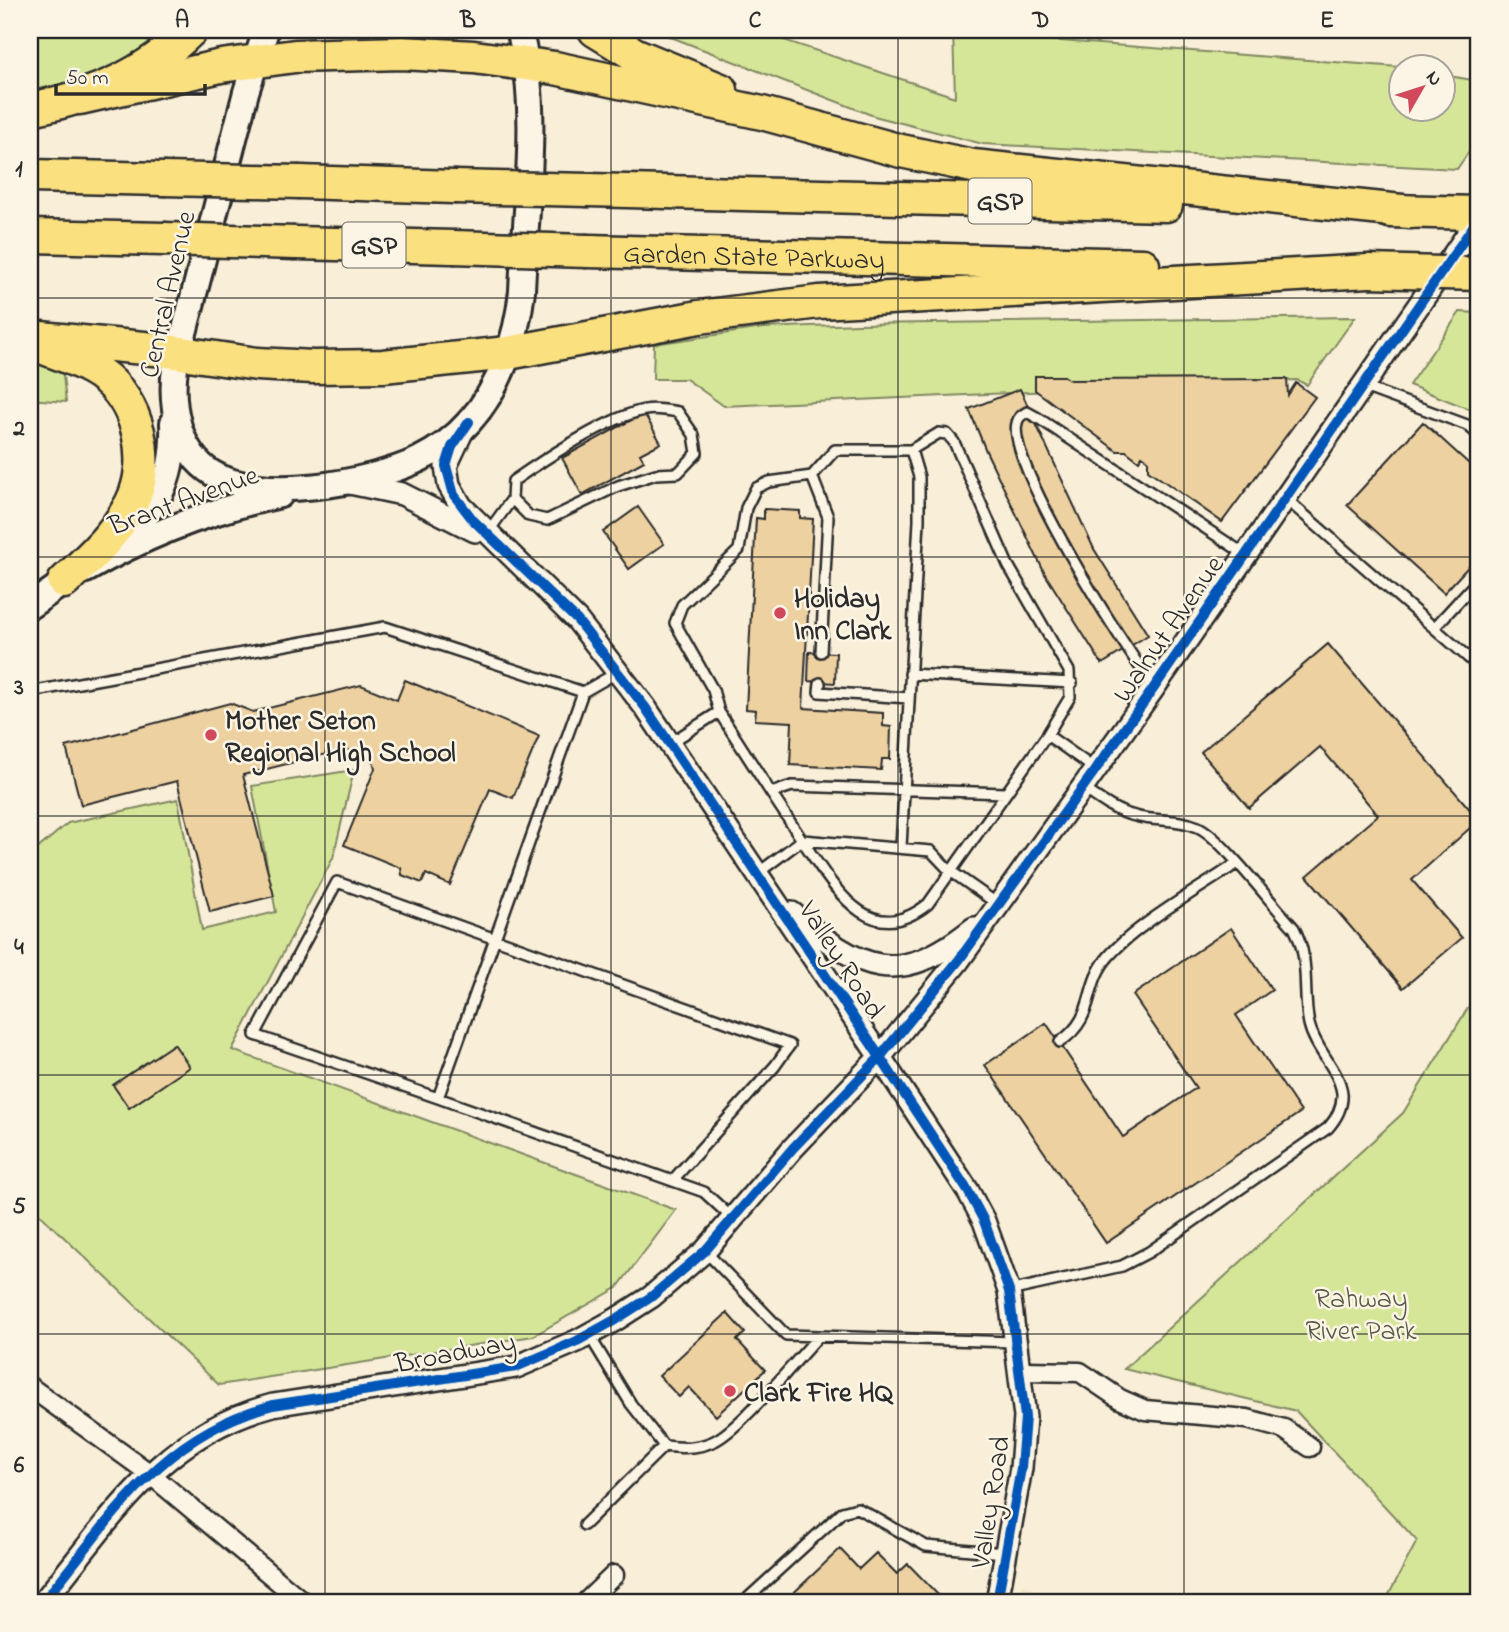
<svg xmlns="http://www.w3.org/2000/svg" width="1509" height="1632" font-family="'Indie Flower',sans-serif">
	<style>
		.built { fill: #f5e5c7 }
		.green { fill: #d6e699; stroke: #808862; stroke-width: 2 }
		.building { fill: #edd1a1; stroke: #2b2b2b; stroke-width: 2 }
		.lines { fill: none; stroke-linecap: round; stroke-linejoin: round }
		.service-casing { stroke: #2b2b2b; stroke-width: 14 }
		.minor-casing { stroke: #2b2b2b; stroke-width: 23 }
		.tertiary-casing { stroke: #2b2b2b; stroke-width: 26 }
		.secondary-casing { stroke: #2b2b2b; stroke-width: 30 }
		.motorway-casing { stroke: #2b2b2b; stroke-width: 37 }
		.service { stroke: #fcf5e5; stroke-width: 9 }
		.minor { stroke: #fcf5e5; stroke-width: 18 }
		.tertiary { stroke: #fcf5e5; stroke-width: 21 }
		.secondary { stroke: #fcf5e5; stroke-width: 24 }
		.motorway { stroke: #fbe080; stroke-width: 32 }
		.motorway-bridge-casing { stroke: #2b2b2b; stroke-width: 37; stroke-linecap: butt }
		.motorway-bridge { stroke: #fbe080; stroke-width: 32 }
		.cycleway-casing { stroke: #fcf5e5; stroke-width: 15 }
		.cycleway { stroke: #0057b8; stroke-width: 10 }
		.grid { fill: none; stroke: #2b2b2b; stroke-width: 2; stroke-opacity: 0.55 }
		.poi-dot { fill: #d1495b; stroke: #fcf5e5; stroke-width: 2.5 }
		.labels { text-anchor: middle; stroke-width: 5; stroke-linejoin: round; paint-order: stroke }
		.shield { fill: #fcf5e5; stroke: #6a6863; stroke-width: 2 }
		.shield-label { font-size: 26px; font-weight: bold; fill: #2b2b2b }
		.street-label { font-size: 28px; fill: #2b2b2b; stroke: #fcf5e5 }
		.poi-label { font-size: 28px; font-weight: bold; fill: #2b2b2b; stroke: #fcf5e5; text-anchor: start }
		.park-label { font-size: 28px; fill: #565a46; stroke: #fcf5e5 }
		.neatline { fill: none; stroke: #2b2b2b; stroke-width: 2.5 }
		.grid-label { font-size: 23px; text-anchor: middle; font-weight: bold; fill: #2b2b2b }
	</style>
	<rect width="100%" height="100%" fill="#f9eed7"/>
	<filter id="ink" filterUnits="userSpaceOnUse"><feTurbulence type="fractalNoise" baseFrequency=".0143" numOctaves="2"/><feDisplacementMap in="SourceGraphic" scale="14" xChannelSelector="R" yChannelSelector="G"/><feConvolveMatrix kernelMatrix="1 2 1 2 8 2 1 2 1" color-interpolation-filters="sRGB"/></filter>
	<g filter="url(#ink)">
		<path class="built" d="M 1023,1584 L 1063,1602 L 1021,1602 Z"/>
		<path class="green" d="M 30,30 L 171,30 L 98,81 L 30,90 Z
			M 653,30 L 754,30 L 955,97 L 953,30 L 1007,30 L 1008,37 L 1399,67 L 1400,108 L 1442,108 L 1443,75 L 1472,80 L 1479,90 L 1479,137 L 1457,169 L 983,144 L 874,116 Z
			M 1460,312 L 1479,313 L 1479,413 L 1409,385 Z
			M 1355,317 L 1307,385 L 1297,380 L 724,406 L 686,379 L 653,379 L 654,344 L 763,328 L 858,324 Z
			M 30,362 L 62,367 L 66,402 L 30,399 Z
			M 354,770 L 333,858 L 232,1050 L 676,1210 L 617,1288 L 533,1336 L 219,1385 L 30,1205 L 30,855 L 68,823 L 178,799 L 202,930 L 276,912 L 252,786 Z
			M 1479,990 L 1479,1602 L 1385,1602 L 1417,1541 L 1296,1411 L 1124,1369 L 1403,1113 Z"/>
		<path class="building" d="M 1035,376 L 1064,376 L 1070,380 L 1287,379 L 1288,395 L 1296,383 L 1315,397 L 1222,522 L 1148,470 L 1148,460 L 1142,456 L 1139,461 L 1126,451 L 1117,451 L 1035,390 Z
			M 1020,389 L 1094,549 L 1148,635 L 1102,664 L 1045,574 L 986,451 L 969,409 Z
			M 644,413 L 661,443 L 640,454 L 644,461 L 582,495 L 562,458 Z
			M 1423,422 L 1479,473 L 1479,555 L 1444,593 L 1347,505 Z
			M 638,507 L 664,544 L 629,569 L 603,532 Z
			M 764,509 L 800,511 L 800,518 L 813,519 L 803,708 L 883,713 L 883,726 L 891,727 L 890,759 L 882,759 L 881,770 L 790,765 L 792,722 L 755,720 L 756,710 L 746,709 L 756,518 L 764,519 Z
			M 1328,644 L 1479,820 L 1412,880 L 1462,938 L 1403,988 L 1307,876 L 1378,815 L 1320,747 L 1249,808 L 1201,752 Z
			M 809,652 L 836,653 L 835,683 L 808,681 Z
			M 405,680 L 539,736 L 513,798 L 490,789 L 450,885 L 426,874 L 422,883 L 402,875 L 401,868 L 344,845 L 375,768 L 373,761 L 346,749 L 243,775 L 274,896 L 210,912 L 177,781 L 81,805 L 66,747 L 230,703 L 253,712 L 361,685 L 397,700 Z
			M 1231,928 L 1272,990 L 1236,1015 L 1301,1112 L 1106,1243 L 985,1065 L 1046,1023 L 1123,1137 L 1196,1088 L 1133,995 Z
			M 174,1044 L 190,1067 L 129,1108 L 113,1085 Z
			M 727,1313 L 745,1333 L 737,1340 L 765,1370 L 716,1416 L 689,1387 L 679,1397 L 659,1376 Z
			M 840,1549 L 859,1569 L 876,1553 L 897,1574 L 908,1564 L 943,1600 L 784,1602 Z"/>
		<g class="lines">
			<defs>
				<path id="service" d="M 1364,387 L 1467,425 L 1479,435
					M 911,450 L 939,433 L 947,434 L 954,442 L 1008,565 L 1069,671 L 1070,697 L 1047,735 L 1095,769
					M 812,476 L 828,517 L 821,652
					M 1285,498 L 1479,667
					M 488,532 L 512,499 L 529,516 L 547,520 L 618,486 L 656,474 L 678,473 L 697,453 L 694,435 L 678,412 C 667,410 655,408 645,410 C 610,416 543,460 513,481 L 512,499
					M 1434,628 L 1479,579
					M 910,674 L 1072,683
					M 820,683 L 819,692 L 909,698
					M 1153,685 C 1125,649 1006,463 1017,423 C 1018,417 1022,415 1027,412 L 1038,418 L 1246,555
					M 30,692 L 385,627 L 583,692 L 618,672
					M 583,692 L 438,1098 L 704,1192 L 732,1218
					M 719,712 L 771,793 L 792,786 L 1005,793
					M 670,743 L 719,712 L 713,690 L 675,623 L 682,605 L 739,550 L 746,508 L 756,488 L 769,482 L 812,476 L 835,450 L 911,450 L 919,477 L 919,521 L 901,847
					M 771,793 C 784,813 797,832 810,852 C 839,895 873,948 928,904 L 1047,735
					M 758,873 L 802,840 L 931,851 L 949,870 L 999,905
					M 1060,1042 C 1098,1016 1082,986 1109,956 C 1137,924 1199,889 1236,864
					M 438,1098 L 255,1035 L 337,882 L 790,1045 L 775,1066 L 672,1181
					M 705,1251 L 786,1335 L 1014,1342
					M 1009,1291 L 1122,1266 L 1149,1252 L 1328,1128 C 1337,1118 1343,1107 1342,1093 C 1339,1069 1315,1050 1309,1024 C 1302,991 1311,960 1294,928 C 1274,907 1220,836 1198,827 C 1177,818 1156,822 1135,816 C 1116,812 1099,799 1083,788
					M 664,1446 C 682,1448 695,1449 712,1442 C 738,1432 797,1359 819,1336
					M 584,1525 L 664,1446 L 631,1404 L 589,1335
					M 748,1602 L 748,1598 L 842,1512 L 857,1508 L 926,1546 L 1005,1553"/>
				<path id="minor" d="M 1022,1371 L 1080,1372 L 1120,1399 L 1145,1410 L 1247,1419 L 1284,1429 L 1310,1447
					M 30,1387 L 149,1473 L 303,1602
					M 586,1602 L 614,1575"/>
				<path id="tertiary" d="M 462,432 L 446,466 L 449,485 L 461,506 L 577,620 L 645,707 L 880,1057 L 968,1191 L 984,1221 L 1009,1291 L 1025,1417 L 1021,1468 L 997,1602
					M 350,483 L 402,494 L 475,531
					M 792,913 C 861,971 898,989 974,928
					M 43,1602 C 113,1517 160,1435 273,1405 L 516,1367 L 577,1341 L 615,1320 L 651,1297 L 705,1251 L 793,1148 L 880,1057 L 959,960 L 1151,692 L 1479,218"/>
				<path id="secondary" d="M 266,30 L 246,92 L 175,368 C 170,404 178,452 212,473 C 260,503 369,483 418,460 C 437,451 455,438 469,422 C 501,387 517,337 522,291 C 525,212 541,105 519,30
					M 115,544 C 159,510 175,478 173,423
					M 86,570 C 146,535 212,510 280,495
					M 30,606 L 77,573"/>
				<g id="motorway">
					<path d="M 595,30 L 634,54 L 721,90"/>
					<path d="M 80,98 L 221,66 L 295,56 L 402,53 L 474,57 L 555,68 L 762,113 L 901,151 L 973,166 L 1411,212"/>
					<path d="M 30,109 C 93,97 144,76 191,30"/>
					<path d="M 30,176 L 163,179"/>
					<path d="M 300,182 L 454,187"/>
					<path d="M 589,190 L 1166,205"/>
					<path d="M 1390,211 L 1479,213"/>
					<path d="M 30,236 L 164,239"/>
					<path d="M 296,243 L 453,247"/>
					<path id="s1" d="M 588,251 L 1143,265"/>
					<path d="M 30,337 L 154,349 L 257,364 L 313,367 L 383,366 L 508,353 L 699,317 L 819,302 L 1369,271"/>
					<path d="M 44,348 C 63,355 82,362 99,373 C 139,400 153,462 131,504 C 115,535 88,559 64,582"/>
				</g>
			</defs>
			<use href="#service" class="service-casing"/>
			<use href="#minor" class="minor-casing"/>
			<use href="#tertiary" class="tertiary-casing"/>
			<use href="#secondary" class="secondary-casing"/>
			<use href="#motorway" class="motorway-casing"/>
			<use href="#service" class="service"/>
			<use href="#minor" class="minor"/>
			<use href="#tertiary" class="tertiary"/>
			<use href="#secondary" class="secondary"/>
			<use href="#motorway" class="motorway"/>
			<defs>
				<path id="motorway-bridge" d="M 163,179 L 300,182
					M 454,187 L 589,190
					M 164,239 L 296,243
					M 453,247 L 588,251
					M 1369,271 L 1479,274"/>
			</defs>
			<use href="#motorway-bridge" class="motorway-bridge-casing"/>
			<use href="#motorway-bridge" class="motorway-bridge"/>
			<defs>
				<path id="cycleway" d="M 469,422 L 452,447 L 446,466 L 454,495 L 473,520 L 577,620 L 645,707 L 880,1057 L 968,1191 L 984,1221 L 1009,1291 L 1025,1417 L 1021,1468 L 997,1602
					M 43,1602 C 113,1517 160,1435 273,1405 L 516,1367 L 577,1341 L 615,1320 L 651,1297 L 705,1251 L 793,1148 L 880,1057 L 959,960 L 1151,692 L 1479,218"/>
			</defs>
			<use href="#cycleway" class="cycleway-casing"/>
			<use href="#cycleway" class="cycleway"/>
		</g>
	</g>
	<path class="grid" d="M 325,30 L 325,1602M 611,30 L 611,1602M 898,30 L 898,1602M 1184,30 L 1184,1602M 30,298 L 1479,298M 30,557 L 1479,557M 30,816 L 1479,816M 30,1075 L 1479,1075M 30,1334 L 1479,1334"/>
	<g class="poi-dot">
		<circle cx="780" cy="613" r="7"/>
		<circle cx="211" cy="735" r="7"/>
		<circle cx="730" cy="1391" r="7"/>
	</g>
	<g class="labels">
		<g class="shield">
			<rect x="968.5" y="178.5" width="63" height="45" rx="5"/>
			<rect x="342.5" y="222.5" width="63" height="45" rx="5"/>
		</g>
		<g class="shield-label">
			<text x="1000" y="210">GSP</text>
			<text x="374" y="254">GSP</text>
		</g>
		<g class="street-label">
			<text dy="10" stroke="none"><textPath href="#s1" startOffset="166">Garden State Parkway</textPath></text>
			<text transform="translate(166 294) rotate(-77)" y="10">Central Avenue</text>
			<text transform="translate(183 499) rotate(-20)" y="10">Brant Avenue</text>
			<text transform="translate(1167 628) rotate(-55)" y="10">Walnut Avenue</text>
			<text transform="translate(843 959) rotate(57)" y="10">Valley Road</text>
			<text transform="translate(455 1351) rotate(-11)" y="10">Broadway</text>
			<text transform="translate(989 1502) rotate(-81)" y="10">Valley Road</text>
		</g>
		<g class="poi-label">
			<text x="794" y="607">Holiday<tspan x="794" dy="32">Inn Clark</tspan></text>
			<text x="225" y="729">Mother Seton<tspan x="225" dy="32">Regional High School</tspan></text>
			<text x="744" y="1401">Clark Fire HQ</text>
		</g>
		<g class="park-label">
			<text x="1361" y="1307">Rahway<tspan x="1361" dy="32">River Park</tspan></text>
		</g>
	</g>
	<rect width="1509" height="1632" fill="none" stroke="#fcf5e5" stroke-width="77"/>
	<g transform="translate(1422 88) rotate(51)"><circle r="33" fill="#fcf5e5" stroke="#a8a49b" stroke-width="2"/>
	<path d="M0-5L12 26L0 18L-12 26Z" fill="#d1495b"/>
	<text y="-10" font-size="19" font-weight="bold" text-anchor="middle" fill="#2b2b2b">N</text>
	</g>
	<path d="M56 84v10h149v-10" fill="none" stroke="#2b2b2b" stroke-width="3.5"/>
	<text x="66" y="84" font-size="21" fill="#2b2b2b" stroke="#fcf5e5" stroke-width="5" paint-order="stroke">50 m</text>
	<rect x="38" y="38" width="1432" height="1556" class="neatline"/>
	<g class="grid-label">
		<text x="182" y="27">A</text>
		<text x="468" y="27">B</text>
		<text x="755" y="27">C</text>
		<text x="1041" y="27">D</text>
		<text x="1327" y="27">E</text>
		<text x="19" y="176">1</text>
		<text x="19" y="435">2</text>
		<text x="19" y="694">3</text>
		<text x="19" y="954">4</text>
		<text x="19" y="1213">5</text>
		<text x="19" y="1472">6</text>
	</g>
</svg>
